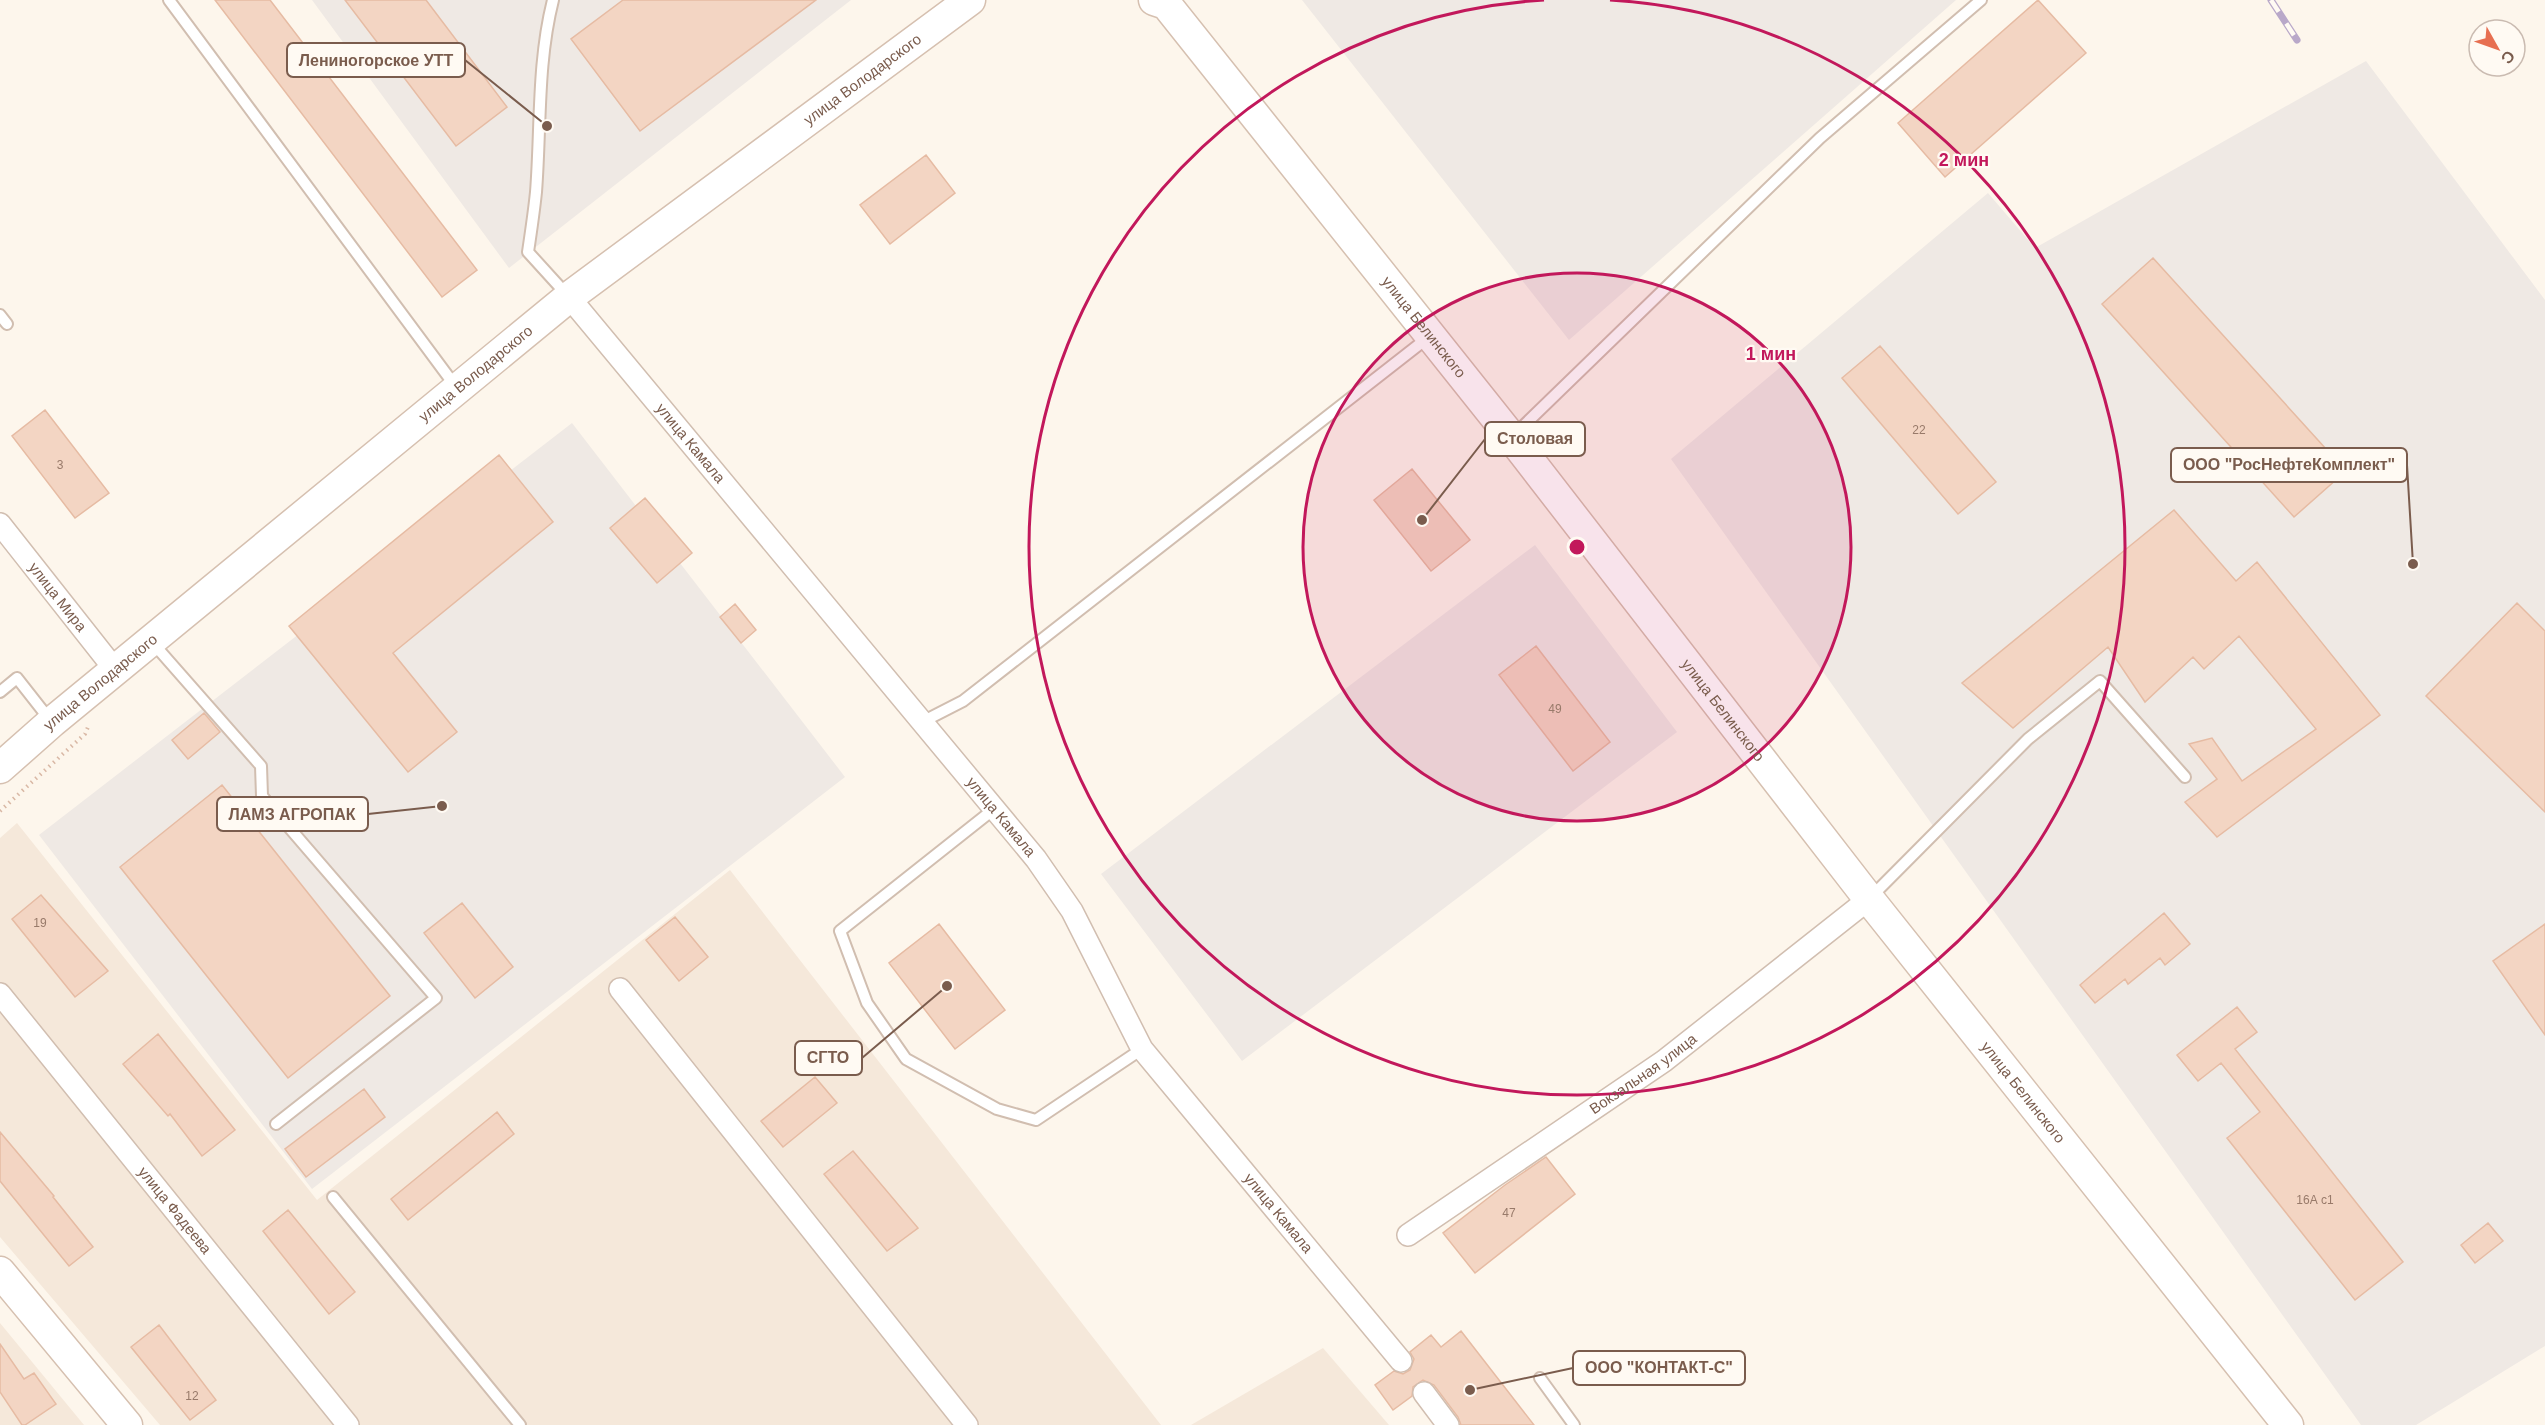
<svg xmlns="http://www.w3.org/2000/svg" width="2545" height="1425" font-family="Arial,sans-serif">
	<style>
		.residential { fill: #f5e8da }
		.industrial { fill: #efe9e4 }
		.building { fill: #f3d5c3; stroke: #e6bba3; stroke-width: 1.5 }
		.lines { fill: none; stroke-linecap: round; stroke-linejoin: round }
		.lane-casing { stroke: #d1beb0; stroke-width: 14 }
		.street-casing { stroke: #d1beb0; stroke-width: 24 }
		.secondary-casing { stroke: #d6c0b0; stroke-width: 33 }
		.path { stroke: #d9b8a5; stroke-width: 4; stroke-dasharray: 1.5 4.5; stroke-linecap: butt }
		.lane { stroke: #fff; stroke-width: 10 }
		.street { stroke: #fff; stroke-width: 21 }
		.secondary { stroke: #fff; stroke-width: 30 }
		.rail-casing { stroke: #b9a8c9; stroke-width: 7 }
		.rail { stroke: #fffaf3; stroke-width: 4.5; stroke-dasharray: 14; stroke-linecap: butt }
		.ring { fill: none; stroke: #c2185b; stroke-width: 3 }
		.labels { text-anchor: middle; stroke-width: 4.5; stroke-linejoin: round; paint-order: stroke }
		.number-label { font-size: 12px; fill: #987a6a }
		.street-label { font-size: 15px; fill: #7a5c4d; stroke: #fffaf3 }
		.centre { fill: #c2185b; stroke: #fffaf3; stroke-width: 3 }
		.ring-label { font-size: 18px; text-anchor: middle; font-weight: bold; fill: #c2185b; stroke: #fffaf3; stroke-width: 4.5; stroke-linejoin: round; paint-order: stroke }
		.leader { fill: none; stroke: #7a5c4d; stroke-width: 2 }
		.callout-dot { fill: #7a5c4d; stroke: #fffaf3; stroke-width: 2 }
		.callout { fill: #fffaf3; stroke: #7a5c4d; stroke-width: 2 }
		.callout-label { font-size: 16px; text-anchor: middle; font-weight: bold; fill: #7a5c4d }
	</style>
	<rect width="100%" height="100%" fill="#fdf6ec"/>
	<path class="residential" d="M 17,823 L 317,1200 L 730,870 L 1161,1425 L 160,1425 L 0,1237 L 0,838 Z
		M 0,1323 L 84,1425 L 0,1425 Z
		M 1323,1348 L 1389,1425 L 1191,1425 Z"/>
	<path class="industrial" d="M 312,0 L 851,0 L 509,268 Z
		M 1302,0 L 1956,0 L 1569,340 Z
		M 2366,61 L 2545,300 L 2545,1346 L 2416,1425 L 2361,1425 L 1671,459 L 1988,193 L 2035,248 Z
		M 572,423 L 845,777 L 312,1189 L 39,835 Z
		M 1535,545 L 1677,732 L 1242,1061 L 1101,874 Z"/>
	<path class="building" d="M 215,0 L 270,0 L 477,270 L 442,297 Z
		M 345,0 L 426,0 L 507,107 L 456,146 Z
		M 623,0 L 816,0 L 640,131 L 571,39 Z
		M 2038,0 L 2086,53 L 1945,177 L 1898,123 Z
		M 926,155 L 955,193 L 890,244 L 860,205 Z
		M 2153,258 L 2346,471 L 2294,517 L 2102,304 Z
		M 1880,346 L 1996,482 L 1958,514 L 1842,378 Z
		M 45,410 L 109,493 L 75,518 L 12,436 Z
		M 499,455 L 553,522 L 393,653 L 457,732 L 408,772 L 289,626 Z
		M 1412,469 L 1470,540 L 1431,571 L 1374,500 Z
		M 645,498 L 692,553 L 657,583 L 610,528 Z
		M 2174,510 L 2236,581 L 2257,562 L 2380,715 L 2217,837 L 2185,802 L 2217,779 L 2189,744 L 2212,738 L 2242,781 L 2316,729 L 2239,636 L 2204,669 L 2193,657 L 2145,702 L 2108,647 L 2013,728 L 1962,683 Z
		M 2517,603 L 2545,631 L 2545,812 L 2426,696 Z
		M 735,604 L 756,630 L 741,643 L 720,617 Z
		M 1536,646 L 1610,742 L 1573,771 L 1499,675 Z
		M 204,713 L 220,732 L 188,759 L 172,740 Z
		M 222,785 L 390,996 L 288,1078 L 120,867 Z
		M 41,895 L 108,971 L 75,997 L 12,919 Z
		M 462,903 L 513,967 L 475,998 L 424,933 Z
		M 2164,913 L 2190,944 L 2165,965 L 2160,958 L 2128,984 L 2125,979 L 2095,1003 L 2080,985 Z
		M 675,917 L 708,957 L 679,981 L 646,940 Z
		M 939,924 L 1005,1010 L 955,1049 L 889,963 Z
		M 2545,924 L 2545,1035 L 2493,961 Z
		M 2237,1007 L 2257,1032 L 2235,1049 L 2403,1262 L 2355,1300 L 2227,1138 L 2260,1112 L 2221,1063 L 2198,1081 L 2177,1055 Z
		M 158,1034 L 235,1130 L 202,1156 L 170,1114 L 168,1116 L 123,1064 Z
		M 815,1077 L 837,1103 L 783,1147 L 761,1121 Z
		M 364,1089 L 385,1117 L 306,1177 L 285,1149 Z
		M 497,1112 L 514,1134 L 408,1220 L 391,1199 Z
		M 0,1132 L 54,1196 L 53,1197 L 93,1247 L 69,1266 L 0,1181 Z
		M 853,1151 L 918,1228 L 887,1251 L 824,1174 Z
		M 1546,1157 L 1575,1194 L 1475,1273 L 1443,1233 L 1505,1185 Z
		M 288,1210 L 355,1292 L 329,1314 L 263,1231 Z
		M 2488,1223 L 2503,1241 L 2475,1263 L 2461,1245 Z
		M 159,1325 L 216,1400 L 190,1420 L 131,1347 Z
		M 1461,1331 L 1534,1425 L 1461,1425 L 1458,1417 L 1434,1385 L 1423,1380 L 1413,1387 L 1412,1396 L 1393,1410 L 1375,1385 L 1394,1371 L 1403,1374 L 1410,1370 L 1414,1359 L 1410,1352 L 1431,1335 L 1441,1347 Z
		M 0,1344 L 24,1379 L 34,1373 L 56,1404 L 25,1425 L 22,1425 L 0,1392 Z"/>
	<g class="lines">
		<defs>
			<path id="lane" d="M 169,0 L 456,387
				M 553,0 C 537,63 541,128 536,192 C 534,212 531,232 528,252 L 568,296
				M 0,315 L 7,324
				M 1514,435 L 1820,138 L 1981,0
				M 152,642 L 261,766 L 262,796 L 436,998 L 276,1124
				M 0,692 L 17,678 L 50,720
				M 922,722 L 963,701 L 1430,336
				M 994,809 L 840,931 L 867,1003 L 906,1059 L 997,1109 L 1036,1120 L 1142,1049
				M 1870,898 L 2028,739 L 2100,681 L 2185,777
				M 333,1197 L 520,1425
				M 1540,1378 L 1574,1425"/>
			<g id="street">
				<path id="s1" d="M 569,297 L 1036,859 L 1072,911 L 1142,1049 L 1401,1361"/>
				<path id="s2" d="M 0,524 L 116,671"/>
				<path d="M 620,989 L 967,1425"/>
				<path id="s3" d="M 0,994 L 348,1425"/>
				<path id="s4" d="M 1408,1235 L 1664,1061 L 1869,899"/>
				<path d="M 1424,1393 L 1448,1425"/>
			</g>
			<g id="secondary">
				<path id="s5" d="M 1154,0 L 1166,4 L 1512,438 L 1869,899 L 2288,1425"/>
				<path id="s6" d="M 0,768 L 52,722 L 569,297 L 970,0"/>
				<path d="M 0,1272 L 127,1425"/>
			</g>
		</defs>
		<use href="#lane" class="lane-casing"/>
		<use href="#street" class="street-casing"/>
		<use href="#secondary" class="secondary-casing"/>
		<path class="path" d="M 0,811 L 85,734 L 88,727"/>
		<use href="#lane" class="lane"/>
		<use href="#street" class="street"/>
		<use href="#secondary" class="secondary"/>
		<defs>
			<path id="rail" d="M 2271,0 L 2297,40"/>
		</defs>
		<use href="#rail" class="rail-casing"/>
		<use href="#rail" class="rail"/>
	</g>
	<circle cx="1577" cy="547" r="274" fill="#c2185b" fill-opacity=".12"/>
	<g class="ring">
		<circle cx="1577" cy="547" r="274"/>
		<path d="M1610 0A548 548 0 1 1 1544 0"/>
	</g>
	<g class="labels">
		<g class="number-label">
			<text x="1919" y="434">22</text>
			<text x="60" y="469">3</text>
			<text x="1555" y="713">49</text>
			<text x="40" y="927">19</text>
			<text x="2315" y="1204">16А с1</text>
			<text x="1509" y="1217">47</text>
			<text x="192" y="1400">12</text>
		</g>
		<g class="street-label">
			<text dy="5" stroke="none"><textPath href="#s6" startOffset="1104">улица Володарского</textPath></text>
			<text dy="5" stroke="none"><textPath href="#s5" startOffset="426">улица Белинского</textPath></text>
			<text dy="5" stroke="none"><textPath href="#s6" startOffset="618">улица Володарского</textPath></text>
			<text dy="5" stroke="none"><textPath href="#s1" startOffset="190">улица Камала</textPath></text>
			<text dy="5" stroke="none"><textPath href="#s2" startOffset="93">улица Мира</textPath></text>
			<text dy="5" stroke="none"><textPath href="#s6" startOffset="132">улица Володарского</textPath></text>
			<text dy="5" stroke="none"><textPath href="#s5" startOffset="912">улица Белинского</textPath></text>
			<text dy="5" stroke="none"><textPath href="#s1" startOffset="676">улица Камала</textPath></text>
			<text dy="5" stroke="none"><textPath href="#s4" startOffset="285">Вокзальная улица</textPath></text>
			<text dy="5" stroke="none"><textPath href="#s5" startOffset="1398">улица Белинского</textPath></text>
			<text dy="5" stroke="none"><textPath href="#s3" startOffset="278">улица Фадеева</textPath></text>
			<text dy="5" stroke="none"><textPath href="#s1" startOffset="1162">улица Камала</textPath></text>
		</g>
	</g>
	<circle cx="1577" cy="547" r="9" class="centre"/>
	<g class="ring-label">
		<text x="1964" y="166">2 мин</text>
		<text x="1771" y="360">1 мин</text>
	</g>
	<path class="leader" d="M547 126L465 60M1422 520L1485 439M2413 564L2407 465M442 806L368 814M947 986L862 1058M1470 1390L1573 1368"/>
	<g class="callout-dot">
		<circle cx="547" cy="126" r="6"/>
		<circle cx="1422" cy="520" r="6"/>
		<circle cx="2413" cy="564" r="6"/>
		<circle cx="442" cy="806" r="6"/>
		<circle cx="947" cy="986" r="6"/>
		<circle cx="1470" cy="1390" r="6"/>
	</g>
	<g class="callout">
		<rect x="287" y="43" width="178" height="34" rx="6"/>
		<rect x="1485" y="422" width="100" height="34" rx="6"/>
		<rect x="2171" y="448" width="236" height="34" rx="6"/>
		<rect x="217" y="797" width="151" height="34" rx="6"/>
		<rect x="795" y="1041" width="67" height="34" rx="6"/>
		<rect x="1573" y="1351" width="172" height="34" rx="6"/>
	</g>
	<g class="callout-label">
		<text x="376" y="66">Лениногорское УТТ</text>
		<text x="1535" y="444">Столовая</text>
		<text x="2289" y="470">ООО "РосНефтеКомплект"</text>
		<text x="292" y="820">ЛАМЗ АГРОПАК</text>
		<text x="828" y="1063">СГТО</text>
		<text x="1659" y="1373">ООО "КОНТАКТ-С"</text>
	</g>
	<g transform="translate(2497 48) rotate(130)"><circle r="28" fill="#fffaf3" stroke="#cabbb1" stroke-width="1.5"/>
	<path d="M0-4.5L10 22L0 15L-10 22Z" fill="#e76f51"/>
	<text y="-9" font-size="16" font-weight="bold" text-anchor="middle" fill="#7a5c4d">С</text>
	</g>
</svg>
